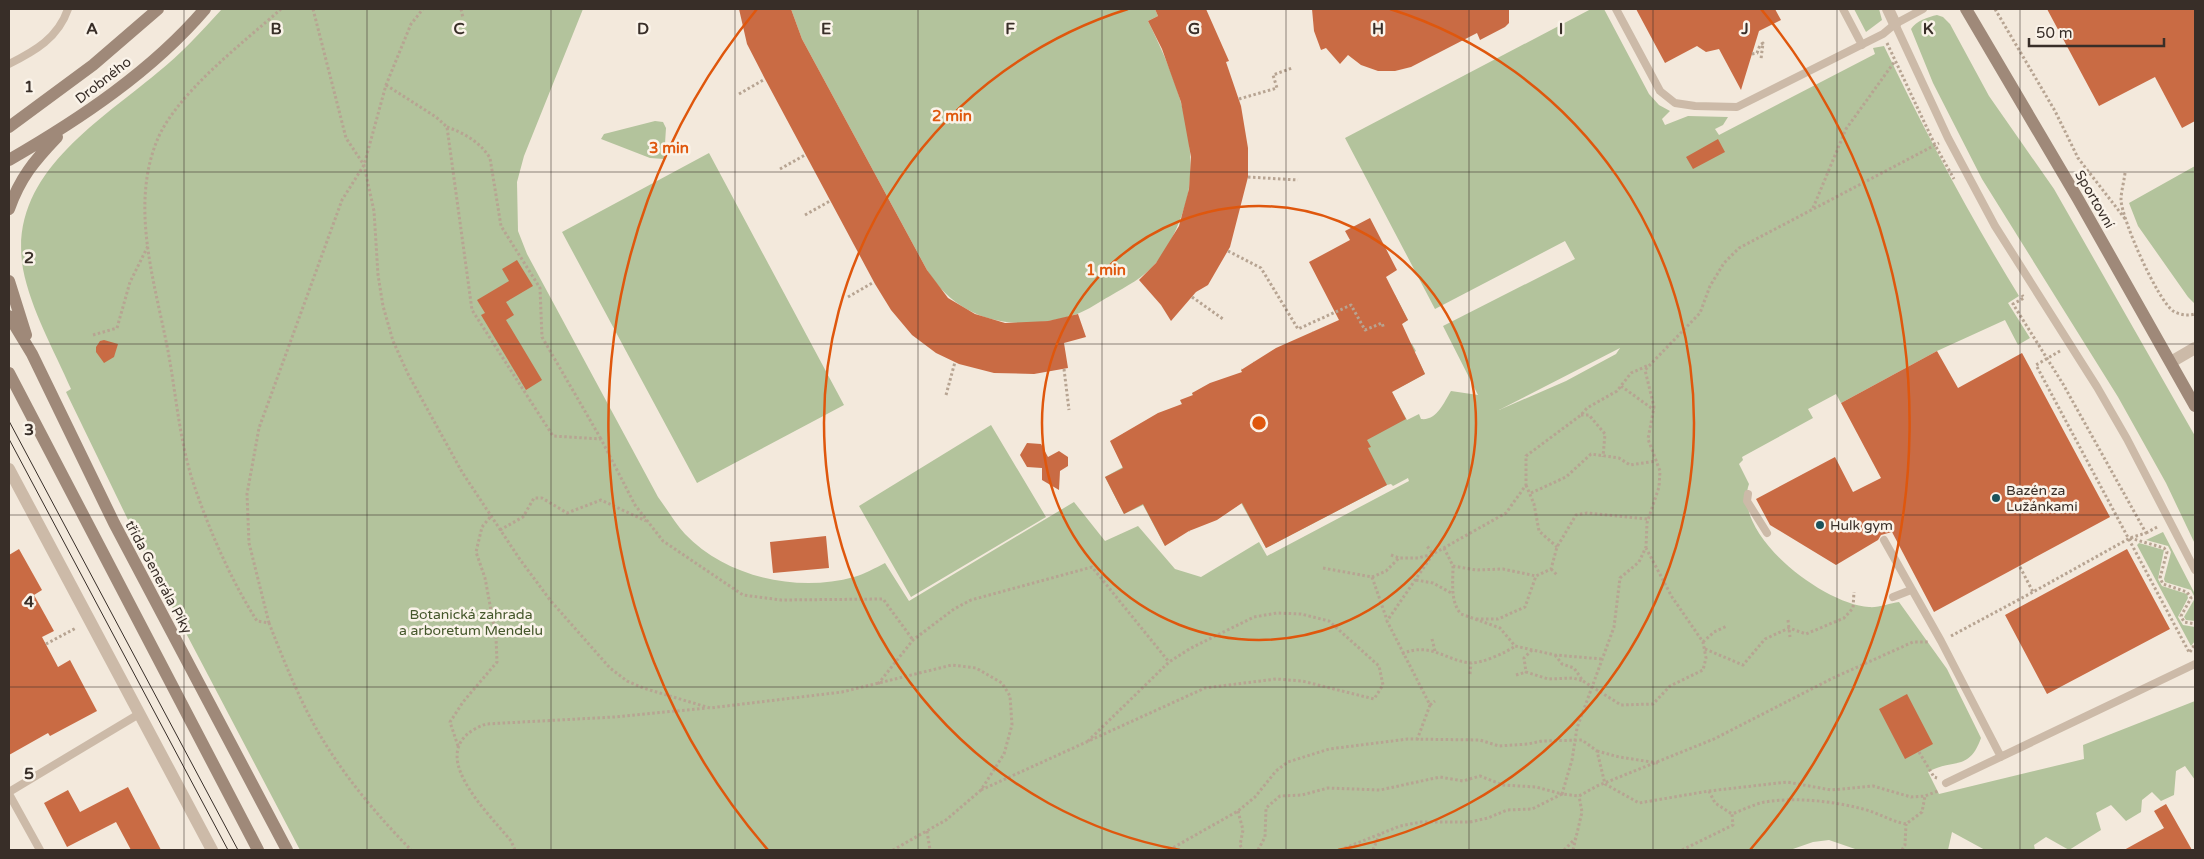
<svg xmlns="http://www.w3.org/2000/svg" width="2204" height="859" font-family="'Varela Round',sans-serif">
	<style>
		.green { fill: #b3c39c; fill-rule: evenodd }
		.building { fill: #c96b44 }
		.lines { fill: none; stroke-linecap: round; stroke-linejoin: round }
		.path { stroke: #b7a492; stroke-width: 3; stroke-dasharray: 2.5 2.5; stroke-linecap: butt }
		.service { stroke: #ccbaa8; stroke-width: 8 }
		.minor { stroke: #ccbaa8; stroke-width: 12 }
		.secondary { stroke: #9f8979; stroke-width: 12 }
		.tram { stroke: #382e28; stroke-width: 1 }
		.grid { fill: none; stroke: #382e28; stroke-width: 1; stroke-opacity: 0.55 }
		.ring { fill: none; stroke: #df570d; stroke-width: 2.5 }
		.poi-dot { fill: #1c535b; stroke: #faf3e9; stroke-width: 2 }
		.labels { text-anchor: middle; stroke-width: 5; stroke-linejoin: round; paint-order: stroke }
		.street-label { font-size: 14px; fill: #382e28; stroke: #faf3e9 }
		.poi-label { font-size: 14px; fill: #382e28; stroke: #faf3e9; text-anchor: start }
		.park-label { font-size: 14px; fill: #45572b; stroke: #faf3e9 }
		.grid-label { font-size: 16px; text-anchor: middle; font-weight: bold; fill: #382e28; stroke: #faf3e9; stroke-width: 5; stroke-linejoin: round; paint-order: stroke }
		.centre { fill: #df570d; stroke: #faf3e9; stroke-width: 2.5 }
		.ring-label { font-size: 15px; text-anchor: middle; font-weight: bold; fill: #df570d; stroke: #faf3e9; stroke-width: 5; stroke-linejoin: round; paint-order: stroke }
	</style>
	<rect width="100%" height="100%" fill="#f3e9dc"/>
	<path class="green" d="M 222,9 L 583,9 L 524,156 L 517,182 L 518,231 L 527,254 L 658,497 C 667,509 675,523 685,534 C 726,577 797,593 854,577 C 865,574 875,568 885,563 L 909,601 L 1074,502 L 1105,541 L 1138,526 L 1175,569 L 1201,577 L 1259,542 L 1267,556 L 1409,481 L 1408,478 L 1393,486 L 1391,484 L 1387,485 L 1266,548 L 1240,501 L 1236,503 L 1237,507 L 1234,504 L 1188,528 L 1190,532 L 1186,529 L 1176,535 L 1178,539 L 1174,535 L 1165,546 L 1143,505 L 1124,514 L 1105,477 L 1123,467 L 1110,440 L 1112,443 L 1123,438 L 1123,433 L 1125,437 L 1171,413 L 1169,409 L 1173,412 L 1183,406 L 1180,400 L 1185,406 L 1195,400 L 1192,393 L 1219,387 L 1216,381 L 1220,387 L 1243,375 L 1241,368 L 1245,374 L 1255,368 L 1253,361 L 1257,368 L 1315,337 L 1312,331 L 1317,336 L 1339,325 L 1338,321 L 1395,295 L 1408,320 L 1400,325 L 1408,346 L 1412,344 L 1416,351 L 1412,354 L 1416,355 L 1425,374 L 1397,389 L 1388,385 L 1407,420 L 1419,414 L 1421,419 C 1437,421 1444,402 1451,391 L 1478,395 L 1443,326 L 1575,259 L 1565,241 L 1435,309 L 1345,138 L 1591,9 L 1604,9 L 1649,94 L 1659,105 L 1670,111 L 1662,119 L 1665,125 L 1688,116 L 1728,117 L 1723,125 L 1715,129 L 1719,135 L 1875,54 L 1873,48 L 1884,46 C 1925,132 1969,215 2019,296 L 2008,303 L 2030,338 L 2018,345 L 2005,320 L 1937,351 L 1841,403 L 1836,394 L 1808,409 L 1813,418 L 1742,457 L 1743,460 L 1739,464 L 1749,484 C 1731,534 1823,604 1869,607 C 1878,608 1890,603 1899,602 L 1947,669 L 1981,738 C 1969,772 1953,758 1928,772 L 1939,794 L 2084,759 L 2083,745 L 2195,701 L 2195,780 L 2185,766 L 2176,771 L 2174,795 L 2161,801 L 2152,792 L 2142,800 L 2141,812 L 2126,821 L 2111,805 L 2096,813 L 2101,830 L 2069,850 L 2046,837 L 2034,845 L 2035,850 L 1985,850 L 1952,832 L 1948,850 L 1858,850 L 1829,840 L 1813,842 L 1790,850 L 300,850 L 147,559 L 66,392 L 71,389 C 54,350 31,310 23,269 C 7,176 96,124 157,73 C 181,54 201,32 222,9 ZM 1620,348 L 1616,354 L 1566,381 L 1499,410 Z
		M 791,9 L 1155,9 L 1158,16 L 1148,21 C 1173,72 1197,130 1189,188 C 1186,210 1171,246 1156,263 C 1143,278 1127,286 1110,296 C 1099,302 1088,310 1077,314 C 1019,333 960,324 927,270 L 802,39 Z
		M 1854,9 L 1879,9 L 1882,20 L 1866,32 Z
		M 1937,15 L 1943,17 L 1950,24 L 1989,96 L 2054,189 L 2195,436 L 2195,544 L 2166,483 L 2118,397 L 1982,179 L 1933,83 L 1911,29 C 1916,21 1928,17 1937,15 Z
		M 655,121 L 663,122 L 666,128 L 664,159 L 650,158 L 601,139 L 604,134 Z
		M 709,153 L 844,405 L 697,483 L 562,232 Z
		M 2195,166 L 2195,304 L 2188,297 L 2138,226 L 2129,203 Z
		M 991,425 L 1046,517 L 911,597 L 859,506 Z
		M 2163,532 L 2195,594 L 2195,621 L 2186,620 L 2184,617 L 2195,598 L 2191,590 L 2165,582 L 2164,579 L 2171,552 L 2168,546 L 2146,540 Z
		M 2139,543 L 2164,550 L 2158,579 L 2162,586 L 2187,594 L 2188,598 L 2178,617 L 2183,625 L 2195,627 L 2195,641 L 2191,646 L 2137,545 Z"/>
	<path class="building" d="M 739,9 L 791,9 L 802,39 L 927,270 L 948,298 L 975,314 L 1005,323 L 1048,321 L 1078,314 L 1086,337 L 1064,343 L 1068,368 L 1034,374 L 994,373 L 959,364 L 936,353 L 912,335 L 891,310 L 875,284 L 765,79 L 747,44 Z
		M 1155,9 L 1206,9 L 1229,61 L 1226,62 L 1241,106 L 1248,148 L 1248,177 L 1230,247 L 1208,285 L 1196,292 L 1171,321 L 1161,305 L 1139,280 L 1156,263 L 1179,226 L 1189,189 L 1191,157 L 1181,102 L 1162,49 L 1148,21 L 1158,16 Z
		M 1312,9 L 1509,9 L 1509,23 L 1505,27 L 1480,40 L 1477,33 L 1411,67 L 1395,71 L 1378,71 L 1361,65 L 1348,55 L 1340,64 L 1326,48 L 1321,50 L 1314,31 Z
		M 1636,9 L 1775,9 L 1781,20 L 1759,31 L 1741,90 L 1719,49 L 1706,52 L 1697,46 L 1665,63 Z
		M 2047,9 L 2195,9 L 2195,121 L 2182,128 L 2155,77 L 2099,106 Z
		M 1718,139 L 1725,152 L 1693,169 L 1686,157 Z
		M 1370,218 L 1397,270 L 1386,277 L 1408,320 L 1402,324 L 1425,374 L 1392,392 L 1406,419 L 1367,440 L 1371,447 L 1368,448 L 1387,485 L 1266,548 L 1242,503 L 1217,520 L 1189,531 L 1165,546 L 1143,504 L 1124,514 L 1105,477 L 1123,468 L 1110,441 L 1158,413 L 1182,404 L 1180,400 L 1193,395 L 1192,393 L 1210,383 L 1242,372 L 1241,370 L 1276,348 L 1339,320 L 1309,262 L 1350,240 L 1345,231 Z
		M 517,260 L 533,286 L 506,302 L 514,315 L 506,320 L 542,380 L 526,390 L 481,315 L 485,313 L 477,300 L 509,281 L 502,269 Z
		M 104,340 L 118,344 L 114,357 L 104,363 L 96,352 L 96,347 L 100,341 Z
		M 1937,351 L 1958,388 L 2022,353 L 2110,517 L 1934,612 L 1892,532 L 1881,535 L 1878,540 L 1836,565 L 1770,525 L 1756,499 L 1835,457 L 1853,492 L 1881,478 L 1841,403 Z
		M 1027,443 L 1041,444 L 1048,457 L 1059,451 L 1068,457 L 1068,466 L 1060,471 L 1059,490 L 1042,480 L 1042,468 L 1027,467 L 1020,455 Z
		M 826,536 L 829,568 L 773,573 L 770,542 Z
		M 19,549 L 42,590 L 34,595 L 54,631 L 42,637 L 58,667 L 70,660 L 97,711 L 50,736 L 48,733 L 9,755 L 9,555 Z
		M 2127,549 L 2170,629 L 2047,694 L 2005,615 Z
		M 1907,694 L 1933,744 L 1905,759 L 1879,709 Z
		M 128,787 L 161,850 L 131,850 L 116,822 L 67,847 L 44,803 L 68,790 L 80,812 Z
		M 2166,804 L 2192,850 L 2124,850 L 2164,828 L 2154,811 Z"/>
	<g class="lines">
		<path class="path" d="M 281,9 C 243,43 174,95 156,143 C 129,213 158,292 170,362 C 177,404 181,448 195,488 C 211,534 231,580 257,621 L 269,623 C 282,656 295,689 312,721 C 338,769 374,812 411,850
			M 313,9 L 346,138 L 364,165 L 374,211 L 378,275 L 383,306 L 393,341 L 408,374 L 462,472 L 519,558 L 550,600 L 610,668 L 627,681 L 643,688 L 710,708 L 842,692 L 952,665 L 976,668 L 1002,683 L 1010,696 L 1012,725 L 1004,754 L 981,790 L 946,820 L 893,850
			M 461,9 L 463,18
			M 1995,9 L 2055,111 L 2078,158 L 2126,220
			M 1887,43 L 1935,145 L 1954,179
			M 1752,54 L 1757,53 L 1760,45 L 1763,43 L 1761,59
			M 386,85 L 436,117 L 447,127 L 472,310 L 553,436 L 601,439 L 635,505 L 663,541 L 743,595 L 781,600 L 883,599 L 913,640
			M 739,94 L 765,79
			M 1239,99 L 1277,88 L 1273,75 L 1292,68
			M 447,127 C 464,133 480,142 490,158 L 501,226 L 540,288 L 542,337 L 601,439
			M 780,169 L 805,155
			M 2125,173 C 2124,182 2121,192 2121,200 C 2122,220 2157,299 2173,311 C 2180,315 2188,316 2195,314
			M 1248,177 L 1298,180
			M 1813,208 L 1846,129 L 1895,61
			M 805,215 L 830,201
			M 1228,251 L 1261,268 L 1298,329 L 1351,305 L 1365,330 L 1382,323 L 1384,329
			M 848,297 L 874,282
			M 1192,297 L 1223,319
			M 93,335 L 117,328 L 130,282 L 148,246
			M 2060,351 L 2036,365 L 2189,652
			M 1064,369 L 1069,410
			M 1621,386 L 1654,410
			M 946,395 L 955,362
			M 1581,415 L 1589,415 L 1605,434 L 1603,457
			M 1526,485 L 1534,504 L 1539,531 L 1557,547
			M 1531,493 L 1566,477 L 1591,454 L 1619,458 L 1630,465 L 1656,461
			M 500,530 L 523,517 L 534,498 L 542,498 L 567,513 L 601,500 L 646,521
			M 2146,533 L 2159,526
			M 2130,538 L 2164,548 L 2167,552 L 2160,578 L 2163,584 L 2187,592 L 2191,598 L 2181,616 L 2184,622 L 2195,624
			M 1444,548 L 1453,566 L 1476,570 L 1503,569 L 1536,576
			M 1391,555 L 1399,558
			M 1453,566 C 1453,581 1450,602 1461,614 L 1500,628 L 1515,646 L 1555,655 L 1602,659
			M 2020,567 L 2033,592 L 2130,538 L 2146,533 L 2063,384 L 2013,304 L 2024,298 L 2022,295
			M 1323,568 L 1372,577 L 1387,620
			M 1551,569 L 1557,575
			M 1372,577 L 1386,571 L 1399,558 L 1418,558 L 1433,554 L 1427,546
			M 1416,580 L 1433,583 L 1453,594
			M 1476,619 L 1498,619 L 1525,607 L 1536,576 L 1551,569 L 1557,547 L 1576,515 L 1587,513 L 1648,519
			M 1788,620 L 1790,637
			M 269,623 L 249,543 L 247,494 L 259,428 L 342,200 L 364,165 L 386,85 L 411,24 L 423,9
			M 1951,636 L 2033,592
			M 1432,639 L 1435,651
			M 1703,642 L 1714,632 L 1727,626
			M 46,644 L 76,628
			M 1705,649 L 1743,665 L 1765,639 L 1789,628 L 1806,634 L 1844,618 L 1853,608 L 1854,592
			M 1532,650 L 1524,658 L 1526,672 L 1548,679 L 1573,678 L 1583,681
			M 2190,652 L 2195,644
			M 1402,654 C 1430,641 1446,661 1471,663 C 1482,663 1506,653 1515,646
			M 1555,655 L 1562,664 L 1574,668 L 1583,681 L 1621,705 L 1653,704 L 1670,686 L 1703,670 L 1706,658 L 1703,642 L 1672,597 L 1646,548
			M 1470,674 L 1471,663
			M 1516,675 L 1526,672
			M 878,684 L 913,640 L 954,609 L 971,600 L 1092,567 L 1169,662
			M 1430,705 L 1435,701
			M 1417,740 L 1430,705 L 1387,621 L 1433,554 L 1506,513 L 1526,485 L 1526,456 L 1581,415 L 1587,408 L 1617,391 L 1631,373 L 1649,365
			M 458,746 L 450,722 L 463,702 L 497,662 L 496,637 L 485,578 L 476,552 L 482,527 L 491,516
			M 1597,751 L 1619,757 L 1658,763
			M 1919,752 L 1934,777 L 1937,778
			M 981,790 L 1205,688 L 1276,679 L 1302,681 L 1374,699 L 1383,685 L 1379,666 L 1329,621 L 1301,614 L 1277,613 L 1254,617 L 1191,648 L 1169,662 L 1088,741
			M 1709,791 L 1715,803 L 1732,814
			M 1238,811 L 1243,830 L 1240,845 L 1243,850
			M 927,831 L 930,850
			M 515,850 L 511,841 C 486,810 419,748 486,724 L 614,717 L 707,708
			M 1169,850 L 1238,811 L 1255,797 L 1276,771 L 1288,762 L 1329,749 L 1408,739 L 1480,740 L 1499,746 L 1528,744 L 1542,741 L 1582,740 L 1597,751 L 1605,784 L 1639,803 L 1709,791 L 1787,782 L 1831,790 L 1873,786 L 1911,797 L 1925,796 L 1938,791
			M 1258,850 L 1265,837 L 1266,808 L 1280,796 L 1302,795 L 1328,788 L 1380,790 L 1440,777 L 1463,781 L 1480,776 L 1503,785 L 1536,787 L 1562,794 L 1572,760 L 1577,728 L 1614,627 L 1620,578 L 1639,562 L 1646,547 L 1647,523 L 1659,487 L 1660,471 L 1648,439 L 1654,407 L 1645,370 L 1700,313 L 1710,286 L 1724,263 L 1739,248 L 1939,143
			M 1340,850 L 1400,826 L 1421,822 L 1470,822 L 1488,818 L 1507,810 L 1532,809 L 1562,794 L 1579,796 L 1597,786 L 1714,739 L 1833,678 L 1913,642 L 1928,642
			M 1373,850 L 1380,833
			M 1564,850 L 1576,838
			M 1573,850 L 1582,812 L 1579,796
			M 1682,850 L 1733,825 L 1732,814 C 1743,810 1754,804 1765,802 C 1796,797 1832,801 1863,809 C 1879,813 1890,821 1906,824 L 1922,812 L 1925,796
			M 1902,850 L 1905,845 L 1906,824"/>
		<path class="service" d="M 1616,9 L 1660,91 L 1675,103 L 1695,106 L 1737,107 L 1883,34 L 1895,24 L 1923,9
			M 1843,9 L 1862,45
			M 1895,24 L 1948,138 L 1995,226 L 2097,387 L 2127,439 L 2195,570
			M 9,64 C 35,51 58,38 68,9
			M 1748,494 L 1747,501 L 1767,533
			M 1884,540 L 1941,641 L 2001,757
			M 1893,597 L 1911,590
			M 1946,783 L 2195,664
			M 9,792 L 139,714
			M 9,794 L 40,850"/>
		<path class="minor" d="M 1888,9 L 1895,24
			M 2171,362 L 2195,348
			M 9,469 L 212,850"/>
		<path class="secondary" d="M 1966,9 L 2078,199 L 2195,406
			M 9,127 L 93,65 L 158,9
			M 9,160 C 80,119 152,71 205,9
			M 9,209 C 20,178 34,161 57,137
			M 9,281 L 26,335
			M 9,316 L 32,354 L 114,523 L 287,850
			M 9,373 L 258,850"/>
		<path class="tram" d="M 9,421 L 238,850
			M 9,439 L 228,850"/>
	</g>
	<path class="grid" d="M 184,9 L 184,850M 367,9 L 367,850M 551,9 L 551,850M 735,9 L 735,850M 918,9 L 918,850M 1102,9 L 1102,850M 1286,9 L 1286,850M 1469,9 L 1469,850M 1653,9 L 1653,850M 1837,9 L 1837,850M 2020,9 L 2020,850M 9,172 L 2195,172M 9,344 L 2195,344M 9,515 L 2195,515M 9,687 L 2195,687"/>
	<g class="ring">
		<circle cx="1259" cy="423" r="217"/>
		<path d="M1180 850A434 434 0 0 1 1128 9M1390 9A434 434 0 0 1 1338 850"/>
		<path d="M768 850A651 651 0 0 1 757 9M1761 9A651 651 0 0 1 1750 850"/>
	</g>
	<g class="poi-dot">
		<circle cx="1996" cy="498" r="5"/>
		<circle cx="1820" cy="525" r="5"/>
	</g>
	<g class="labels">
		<g class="street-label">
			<text transform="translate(103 80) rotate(-38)" y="5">Drobného</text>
			<text transform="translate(2095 199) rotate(60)" y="5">Sportovní</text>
			<text transform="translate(159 577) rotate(62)" y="5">třída Generála Píky</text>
		</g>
		<g class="poi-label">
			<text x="2006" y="495">Bazén za<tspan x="2006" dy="16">Lužánkami</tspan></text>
			<text x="1830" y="530">Hulk gym</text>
		</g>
		<g class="park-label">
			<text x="471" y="619">Botanická zahrada<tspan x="471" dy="16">a arboretum Mendelu</tspan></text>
		</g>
	</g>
	<g class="grid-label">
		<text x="92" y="34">A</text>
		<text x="276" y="34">B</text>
		<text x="459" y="34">C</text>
		<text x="643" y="34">D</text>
		<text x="826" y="34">E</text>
		<text x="1010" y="34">F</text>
		<text x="1194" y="34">G</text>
		<text x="1378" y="34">H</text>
		<text x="1561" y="34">I</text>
		<text x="1745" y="34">J</text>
		<text x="1928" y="34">K</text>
		<text x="29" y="92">1</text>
		<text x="29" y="263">2</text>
		<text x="29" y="435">3</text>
		<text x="29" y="607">4</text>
		<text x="29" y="779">5</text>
	</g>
	<circle cx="1259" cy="423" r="8" class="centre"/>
	<g class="ring-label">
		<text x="952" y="121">2 min</text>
		<text x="669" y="153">3 min</text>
		<text x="1106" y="275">1 min</text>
	</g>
	<rect width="2204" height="859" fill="none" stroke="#382e28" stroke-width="20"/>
	<path d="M2029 38v8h135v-8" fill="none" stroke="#382e28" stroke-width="2.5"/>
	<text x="2036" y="38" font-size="15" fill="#382e28" stroke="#faf3e9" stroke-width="4" paint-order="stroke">50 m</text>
</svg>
